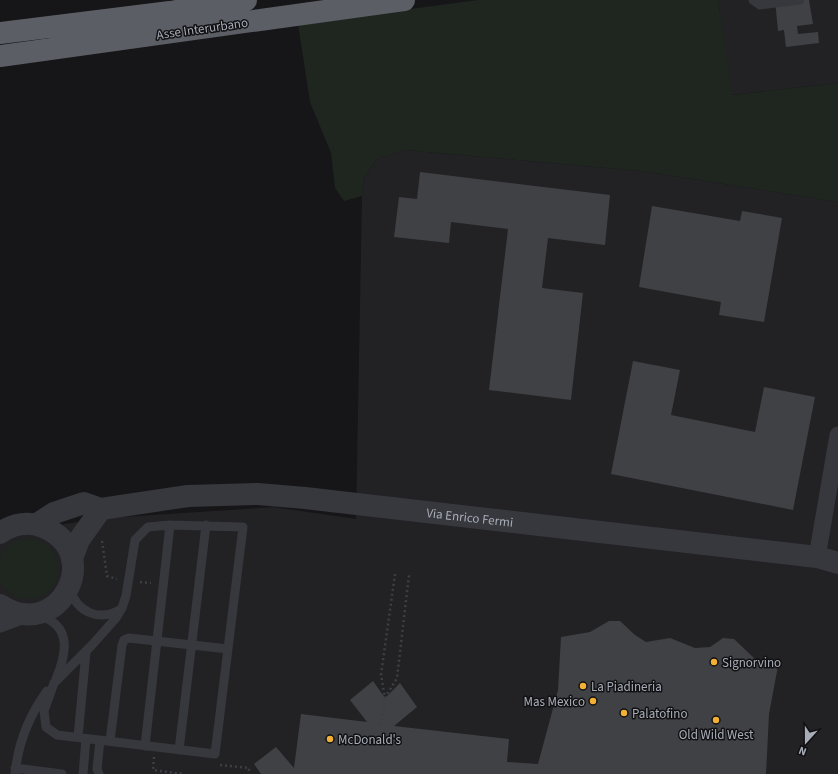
<svg xmlns="http://www.w3.org/2000/svg" width="838" height="774" font-family="'Source Sans 3',sans-serif">
	<style>
		.built { fill: #222225 }
		.green { fill: #1e261f }
		.building { fill: #404145 }
		.lines { fill: none; stroke-linecap: round; stroke-linejoin: round }
		.path { stroke: #3d3f44; stroke-width: 2.5; stroke-dasharray: 2 3; stroke-linecap: butt }
		.service { stroke: #37383d; stroke-width: 9 }
		.minor { stroke: #37383d; stroke-width: 17 }
		.tertiary { stroke: #37383d; stroke-width: 22 }
		.trunk { stroke: #5b5e65; stroke-width: 22 }
		.poi-dot { fill: #f2b134; stroke: #111113; stroke-width: 1.5 }
		.labels { text-anchor: middle; stroke-width: 3; stroke-linejoin: round; paint-order: stroke }
		.street-label { font-size: 13px; fill: #a8adb8; stroke: #111113 }
		.poi-label { font-size: 13px; fill: #a8adb8; stroke: #111113; text-anchor: start }
	</style>
	<rect width="100%" height="100%" fill="#161618"/>
	<path class="built" d="M 718,0 L 838,0 L 838,83 L 731,95 Z
		M 404,150 L 642,171 L 838,202 L 838,774 L 0,774 L 0,533 L 107,518 L 273,507 L 356,519 L 362,196 L 364,177 L 377,159 Z"/>
	<path class="green" d="M 478,0 L 718,0 L 732,95 L 838,83 L 838,202 L 642,171 L 404,150 L 377,159 L 364,177 L 362,196 L 344,201 L 335,188 L 331,153 L 310,102 L 298,24 Z
		M-2 569a30 30 0 1 1 60 0a30 30 0 1 1-60 0Z"/>
	<path class="building" d="M 775,0 L 809,0 L 813,24 L 797,26 L 798,34 L 818,32 L 819,43 L 786,47 L 784,30 L 778,31 Z
		M 420,172 L 610,195 L 605,245 L 548,238 L 542,288 L 583,293 L 571,400 L 489,390 L 508,229 L 451,222 L 449,243 L 394,237 L 399,197 L 417,199 Z
		M 652,206 L 740,221 L 742,211 L 782,218 L 764,322 L 719,315 L 721,302 L 639,287 Z
		M 633,361 L 680,370 L 671,415 L 755,432 L 764,387 L 815,397 L 793,510 L 611,474 Z
		M 609,621 L 620,621 L 635,635 L 646,642 L 670,638 L 695,648 L 710,647 L 723,638 L 734,639 L 755,659 L 778,666 L 769,714 L 766,774 L 261,774 L 254,764 L 276,747 L 294,768 L 301,714 L 367,722 L 350,700 L 373,681 L 385,698 L 400,683 L 417,707 L 394,726 L 509,739 L 507,762 L 538,764 L 558,690 L 561,637 L 590,632 Z"/>
	<g class="lines">
		<path class="path" d="M 102,541 L 107,576 L 117,579
			M 395,574 L 381,675 L 385,698 L 397,678 L 409,575
			M 140,582 L 151,583
			M 381,725 L 385,698
			M 154,757 L 153,770 L 183,774
			M 220,765 L 249,768 L 249,774"/>
		<path class="service" d="M 753,0 L 760,5 L 800,0
			M 170,525 L 243,527 L 215,754 L 57,735 L 46,727 L 44,711 L 54,683 L 92,645 L 116,618 L 122,608 L 126,596 L 135,540 L 148,527 Z
			M 70,589 C 77,613 100,622 121,609
			M 40,616 C 73,626 66,655 56,679
			M 78,737 L 86,652
			M 110,741 L 122,645 L 124,640 L 129,638 L 228,649
			M 145,746 L 170,525
			M 179,750 L 206,525
			M 15,768 L 62,774
			M 15,774 C 18,743 28,717 47,691
			M 83,774 L 86,739
			M 99,774 L 97,769 L 100,740"/>
		<path class="minor" d="M 817,557 L 838,435
			M 0,624 L 24,615"/>
		<g class="tertiary">
			<path id="s1" d="M 37,524 L 54,513 L 84,503 L 101,509 L 188,496 L 258,494 L 305,498 L 817,557 L 838,563"/>
			<path d="M 0,533 C 13,524 28,521 43,527 C 106,552 59,644 0,605"/>
			<path d="M 72,558 L 79,540 L 101,509"/>
		</g>
		<path class="trunk" d="M 0,33 L 170,12 L 246,0
			M 0,56 L 404,0"/>
	</g>
	<g class="poi-dot">
		<circle cx="714" cy="662" r="4"/>
		<circle cx="583" cy="686" r="4"/>
		<circle cx="593" cy="701" r="4"/>
		<circle cx="624" cy="713" r="4"/>
		<circle cx="716" cy="720" r="4"/>
		<circle cx="330" cy="739" r="4"/>
	</g>
	<g class="labels">
		<g class="street-label">
			<text transform="translate(202 28) rotate(-8)" y="5">Asse Interurbano</text>
			<text dy="5" stroke="none"><textPath href="#s1" startOffset="441">Via Enrico Fermi</textPath></text>
		</g>
		<g class="poi-label">
			<text x="722" y="667">Signorvino</text>
			<text x="591" y="691">La Piadineria</text>
			<text x="585" y="706" text-anchor="end">Mas Mexico</text>
			<text x="632" y="718">Palatofino</text>
			<text x="716" y="739" text-anchor="middle">Old Wild West</text>
			<text x="338" y="744">McDonald's</text>
		</g>
	</g>
	<g transform="translate(806 742) rotate(201)" stroke="#111113" stroke-width="3" paint-order="stroke">
	<path d="M0-3L7 15L0 10L-7 15Z" fill="#a8adb8"/>
	<text y="-6" font-size="11" font-weight="bold" text-anchor="middle" fill="#a8adb8">N</text>
	</g>
</svg>
